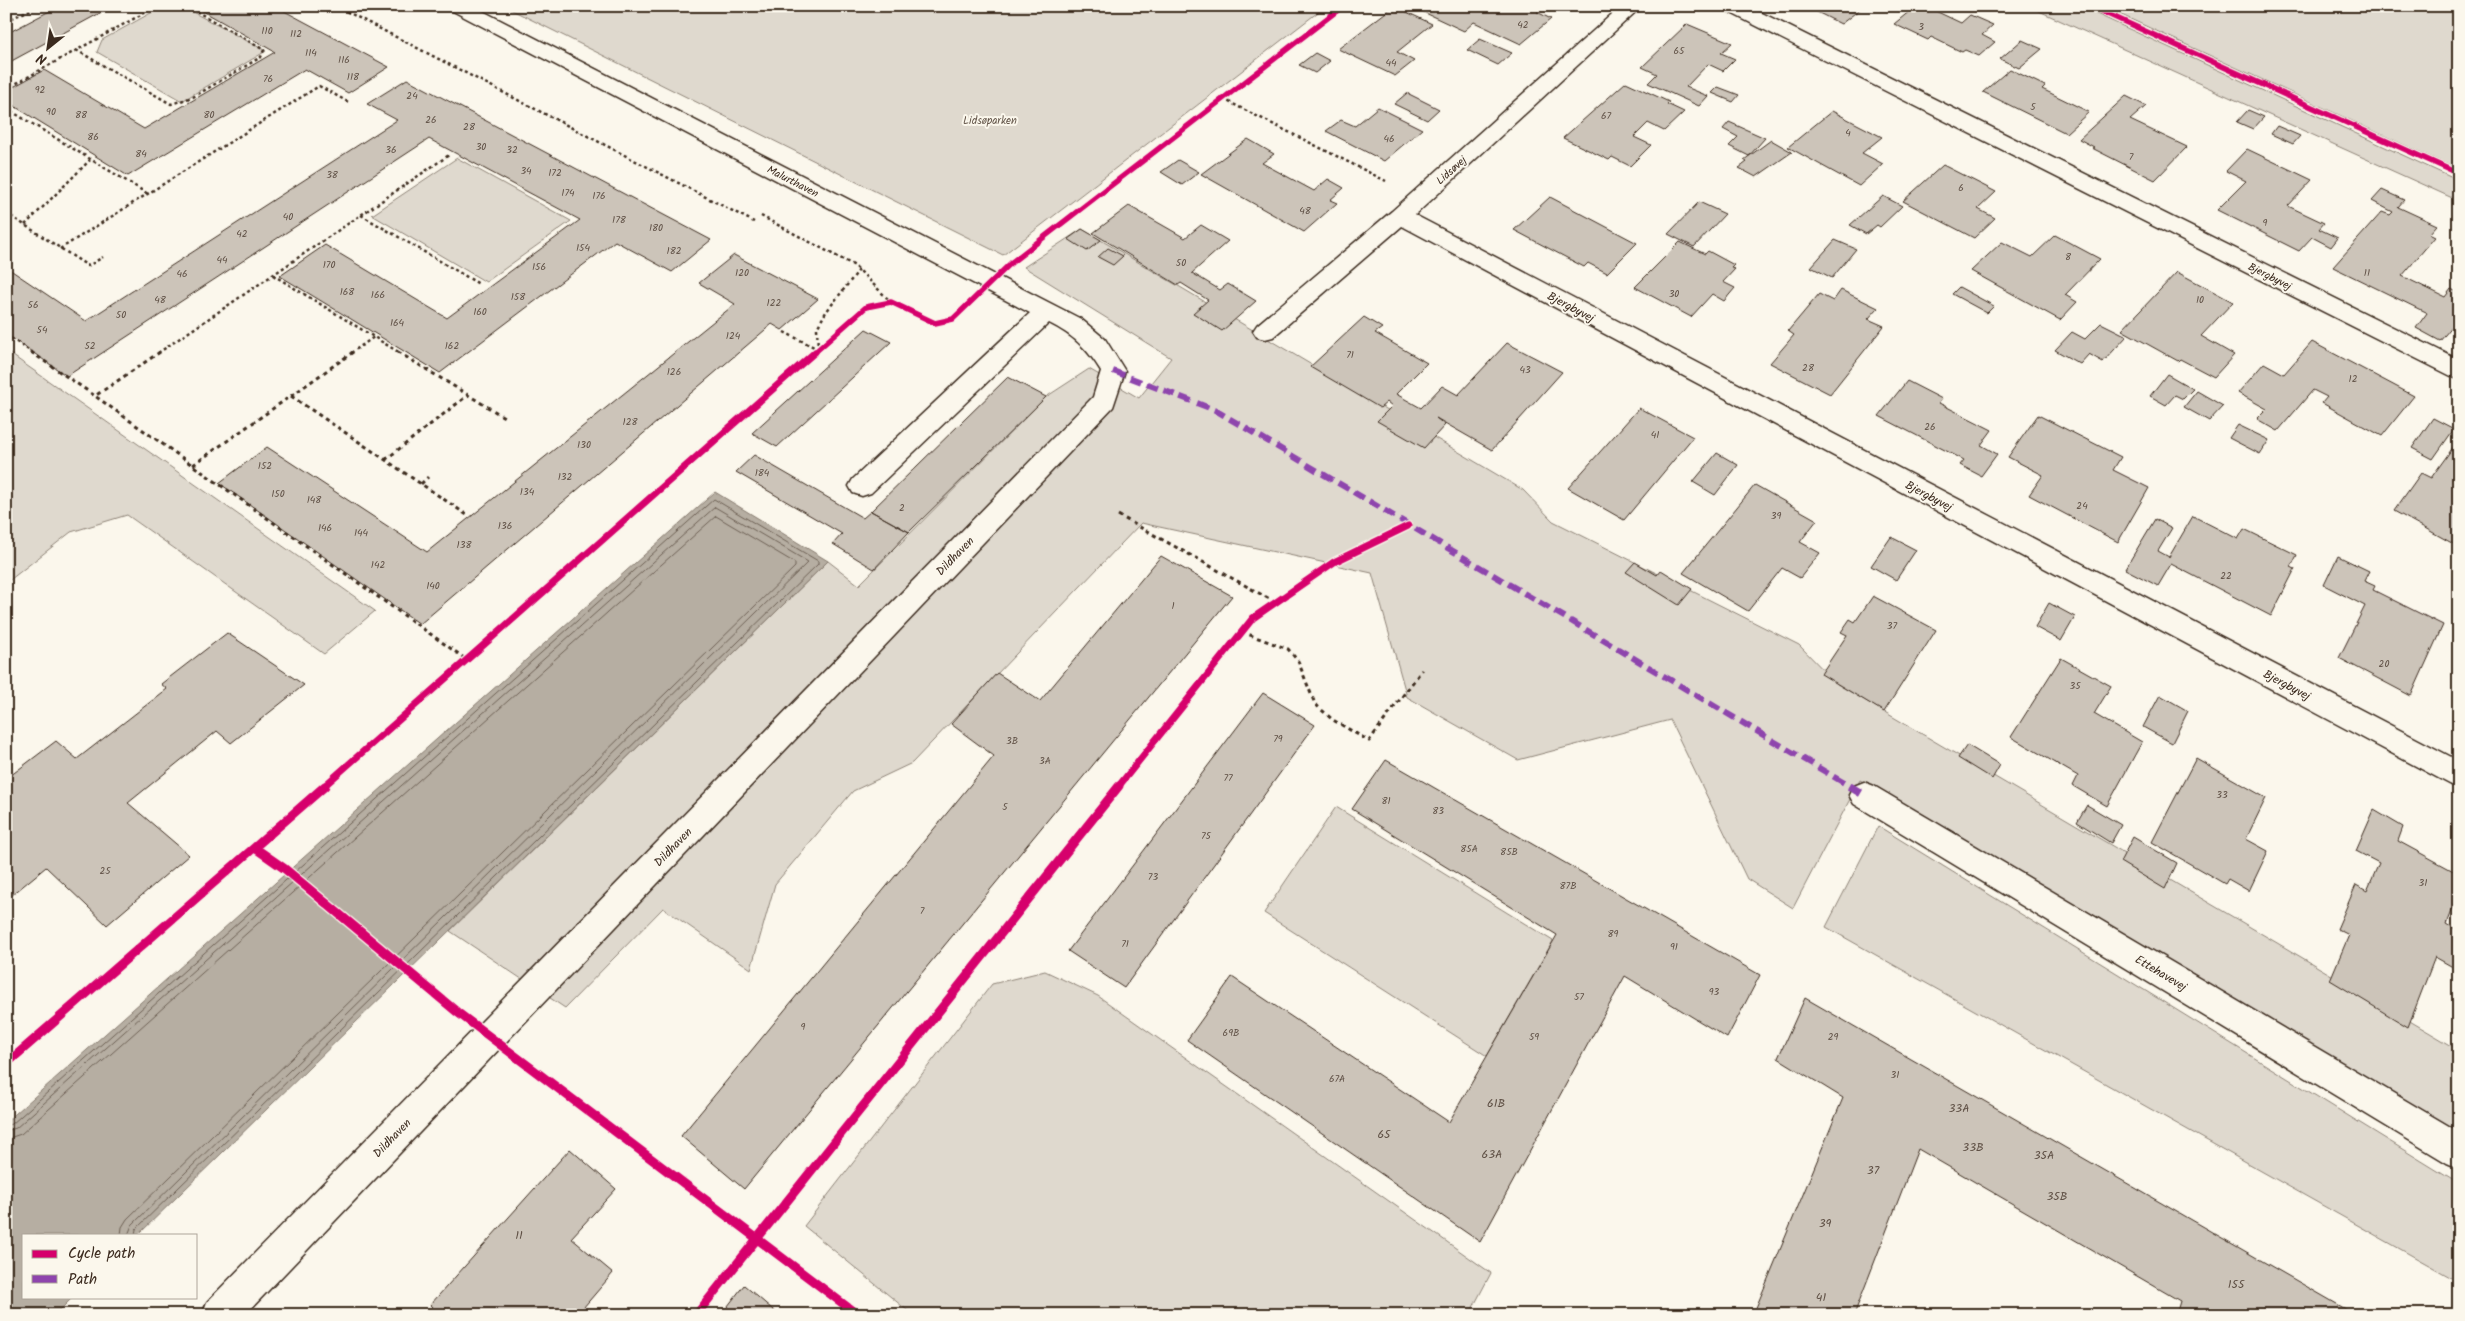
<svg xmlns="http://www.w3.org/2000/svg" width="2465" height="1321" font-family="Kalam,sans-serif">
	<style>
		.green { fill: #dfd9ce; stroke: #8d8276 }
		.water { fill: #b6aea2; stroke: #85796d }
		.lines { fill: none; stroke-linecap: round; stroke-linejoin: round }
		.shore { stroke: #6c5f53; stroke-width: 1 }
		.building { fill: #ccc4b9; stroke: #3b2a1e }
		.minor-casing { stroke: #3b2a1e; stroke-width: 3 }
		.path-far1 { stroke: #3b2a1e; stroke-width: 2.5; stroke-dasharray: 3 3; stroke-linecap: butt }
		.path { stroke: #3b2a1e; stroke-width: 3; stroke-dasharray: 4 4; stroke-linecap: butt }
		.minor { fill: #fbf7ec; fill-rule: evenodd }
		.quiet-far1 { stroke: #8e44ad; stroke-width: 6; stroke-dasharray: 12 6; stroke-linecap: butt }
		.quiet { stroke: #8e44ad; stroke-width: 8; stroke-dasharray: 14 8; stroke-linecap: butt }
		.cycleway-far2-casing { stroke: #fbf7ec; stroke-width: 8 }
		.cycleway-far1-casing { stroke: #fbf7ec; stroke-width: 10 }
		.cycleway-casing { stroke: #fbf7ec; stroke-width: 12 }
		.cycleway-far2 { stroke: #d6006c; stroke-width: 5.5 }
		.cycleway-far1 { stroke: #d6006c; stroke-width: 7 }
		.cycleway { stroke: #d6006c; stroke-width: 9 }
		.labels { text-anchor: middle; stroke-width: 4; stroke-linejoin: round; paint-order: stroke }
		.number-label { font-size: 10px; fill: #5f5045 }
		.far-park-label { font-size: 11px; fill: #64564a; stroke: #fbf7ec }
		.far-street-label { font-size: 11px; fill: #3b2a1e; stroke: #fbf7ec }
		.street-label { font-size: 12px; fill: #3b2a1e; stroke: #fbf7ec }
		.near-number-label { font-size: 12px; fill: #5f5045 }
	</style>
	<rect width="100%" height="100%" fill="#fbf7ec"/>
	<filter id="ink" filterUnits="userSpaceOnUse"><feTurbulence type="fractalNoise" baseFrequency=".02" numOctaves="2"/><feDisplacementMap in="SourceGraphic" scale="10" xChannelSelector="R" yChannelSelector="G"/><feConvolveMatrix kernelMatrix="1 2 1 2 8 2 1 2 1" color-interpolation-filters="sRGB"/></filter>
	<g filter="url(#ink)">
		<path class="green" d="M 181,6 L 266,51 L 182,101 L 97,52 L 102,40 L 158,9 Z
			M 504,6 L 1326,6 L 1003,255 Z
			M 2028,6 L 2079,6 L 2459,181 L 2459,201 Z
			M 2102,6 L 2459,6 L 2459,170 Z
			M 457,158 L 571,221 L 486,282 L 372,215 Z
			M 1082,229 L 1523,490 L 1553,521 L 1799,645 L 1837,684 L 2459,1050 L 2459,1134 L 1860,780 L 1793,908 L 1747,879 L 1670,720 L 1518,760 L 1407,697 L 1372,573 L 1141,523 L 912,763 L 853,791 L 775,884 L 751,969 L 663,908 L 565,1008 L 450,931 L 828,561 L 859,585 L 1046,397 L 1089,369 L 1139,398 L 1171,358 L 1024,267 Z
			M 6,351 L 375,611 L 324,654 L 127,515 L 71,532 L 6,583 Z
			M 1336,807 L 1553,941 L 1487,1056 L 1264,913 Z
			M 1878,826 L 2459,1184 L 2459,1282 L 1826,927 Z
			M 1045,971 L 1098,996 L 1491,1273 L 1469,1315 L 913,1315 L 804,1226 L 992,984 Z"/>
		<path class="water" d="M 715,492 L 828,561 L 138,1235 L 24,1235 L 24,1297 L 73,1297 L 55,1315 L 6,1315 L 6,1122 Z"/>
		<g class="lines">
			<path class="shore" d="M 6,1125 L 12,1124 L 714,499 L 818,561 L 818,564 L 136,1229 L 135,1235
				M 6,1131 L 16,1128 L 715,507 L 808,562 L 132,1225 L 128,1235
				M 6,1139 L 21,1134 L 716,516 L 795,563 L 795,567 L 127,1219 L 122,1227 L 121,1235"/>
		</g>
		<path class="building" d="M 59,6 L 113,6 L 6,64 L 6,34 Z
			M 194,6 L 275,6 L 389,67 L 348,93 L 305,69 L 128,176 L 6,101 L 6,91 L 44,70 L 144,129 L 275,52 Z
			M 1394,6 L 1432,24 L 1397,52 L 1414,61 L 1395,76 L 1338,49 Z
			M 1424,6 L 1545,6 L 1537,12 L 1551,19 L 1521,44 L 1474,22 L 1464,31 L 1419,10 Z
			M 1805,6 L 1864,6 L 1841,24 Z
			M 1916,6 L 1925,6 L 1961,23 L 1970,15 L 1993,25 L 1982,35 L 1995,42 L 1979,56 L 1965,50 L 1962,52 L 1931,37 L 1928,40 L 1894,24 Z
			M 1687,24 L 1732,43 L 1721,53 L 1735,59 L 1723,71 L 1708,64 L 1686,87 L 1708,96 L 1699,106 L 1648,83 L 1657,74 L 1642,67 Z
			M 1480,39 L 1512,53 L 1498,65 L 1467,50 Z
			M 2022,40 L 2042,49 L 2019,68 L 2000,59 Z
			M 1315,53 L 1330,61 L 1315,73 L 1299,65 Z
			M 2010,69 L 2045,86 L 2042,89 L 2089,112 L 2066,133 L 1983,92 Z
			M 407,79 L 711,240 L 672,272 L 615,241 L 440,373 L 280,276 L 325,245 L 447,318 L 580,220 L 429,139 L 67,376 L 6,334 L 6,267 L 86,321 L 397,120 L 367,104 Z
			M 1626,82 L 1669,102 L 1667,104 L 1684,112 L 1664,131 L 1648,123 L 1634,137 L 1651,145 L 1630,166 L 1612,157 L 1609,160 L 1563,138 Z
			M 1718,87 L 1739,95 L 1733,102 L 1712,93 Z
			M 1407,93 L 1439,109 L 1427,120 L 1394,104 Z
			M 2126,96 L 2146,106 L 2130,120 L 2187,147 L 2155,180 L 2092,148 L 2094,147 L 2079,139 Z
			M 1378,107 L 1422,129 L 1384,161 L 1326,131 L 1341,120 L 1355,126 Z
			M 2248,110 L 2264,117 L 2253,129 L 2237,122 Z
			M 1832,111 L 1882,137 L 1862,153 L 1883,164 L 1859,186 L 1788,147 Z
			M 1729,122 L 1765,138 L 1749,156 L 1729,146 L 1738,137 L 1723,129 Z
			M 2277,126 L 2300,136 L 2293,144 L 2271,134 Z
			M 1248,139 L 1274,154 L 1262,163 L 1314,191 L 1328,179 L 1344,188 L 1330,200 L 1337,203 L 1304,232 L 1201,174 Z
			M 1771,140 L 1792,152 L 1756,177 L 1739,168 L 1747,162 L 1744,160 Z
			M 2247,149 L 2312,180 L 2288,206 L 2324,223 L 2319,229 L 2338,238 L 2331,247 L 2312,237 L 2299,251 L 2217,210 L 2246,181 L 2226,171 Z
			M 1178,160 L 1199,172 L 1182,185 L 1161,172 Z
			M 1943,165 L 1996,192 L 1978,209 L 1995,218 L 1974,238 L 1903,201 Z
			M 2382,190 L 2404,200 L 2398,207 L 2437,225 L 2429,234 L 2435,237 L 2402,276 L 2445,297 L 2451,289 L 2459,293 L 2459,318 L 2440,341 L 2416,328 L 2427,313 L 2333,267 L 2382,212 L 2390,215 L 2393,212 L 2372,201 Z
			M 1883,196 L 1902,206 L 1880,227 L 1877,225 L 1866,234 L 1850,225 Z
			M 1550,197 L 1637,243 L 1607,273 L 1588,263 L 1584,267 L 1514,230 Z
			M 1699,202 L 1725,214 L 1694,247 L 1668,234 Z
			M 1129,206 L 1185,238 L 1201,225 L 1228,241 L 1192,273 L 1220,290 L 1228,284 L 1256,301 L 1222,331 L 1193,313 L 1208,300 L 1181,283 L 1178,285 L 1093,233 Z
			M 1082,229 L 1101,240 L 1087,251 L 1068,239 Z
			M 2055,235 L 2100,259 L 2065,295 L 2077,302 L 2060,320 L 1971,271 L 2002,242 L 2032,257 Z
			M 1835,240 L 1856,249 L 1832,278 L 1811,267 Z
			M 1680,242 L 1705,254 L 1708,251 L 1734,265 L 1731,268 L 1735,269 L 1723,282 L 1735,288 L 1724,301 L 1712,294 L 1691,317 L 1635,287 Z
			M 1108,248 L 1123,256 L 1113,265 L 1098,257 Z
			M 734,255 L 818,299 L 782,330 L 772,324 L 420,624 L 219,483 L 267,447 L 427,552 L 735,304 L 699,283 Z
			M 2177,272 L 2233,302 L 2201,336 L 2234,355 L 2214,377 L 2180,359 L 2178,361 L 2122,330 Z
			M 1959,287 L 1994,306 L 1987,313 L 1952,294 Z
			M 1841,290 L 1878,308 L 1868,319 L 1884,326 L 1830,394 L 1770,363 L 1794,335 L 1788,331 L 1819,294 L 1833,301 Z
			M 1364,317 L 1382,328 L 1375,333 L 1427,363 L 1396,394 L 1421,408 L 1442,386 L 1458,395 L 1507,343 L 1562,372 L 1492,450 L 1436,418 L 1445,425 L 1424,448 L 1377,421 L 1392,406 L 1387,402 L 1380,408 L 1310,367 Z
			M 2101,323 L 2127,336 L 2103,362 L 2089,354 L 2080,364 L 2055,350 L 2072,332 L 2085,339 Z
			M 866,329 L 891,342 L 777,447 L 752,433 Z
			M 2312,342 L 2414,396 L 2382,436 L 2322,403 L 2327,397 L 2313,390 L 2278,431 L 2257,419 L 2267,409 L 2238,393 L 2264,363 L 2284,374 Z
			M 2167,374 L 2193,389 L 2183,399 L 2175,395 L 2166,405 L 2150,396 Z
			M 1008,377 L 1046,397 L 909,532 L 871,511 Z
			M 1907,381 L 1942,399 L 1939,403 L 1992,430 L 1981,445 L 1997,454 L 1981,476 L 1960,465 L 1964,460 L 1879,416 Z
			M 2197,391 L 2223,406 L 2209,421 L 2184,407 Z
			M 1639,408 L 1693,437 L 1624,520 L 1568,488 Z
			M 2038,415 L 2121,457 L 2113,470 L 2149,488 L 2118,542 L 2029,495 L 2043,475 L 2008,457 Z
			M 2433,418 L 2454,429 L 2433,459 L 2412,448 Z
			M 2238,425 L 2269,440 L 2260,454 L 2229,438 Z
			M 2454,446 L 2459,448 L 2459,547 L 2394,511 L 2421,473 L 2431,478 Z
			M 1717,453 L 1738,465 L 1715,495 L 1693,482 Z
			M 754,455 L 863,518 L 871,511 L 909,532 L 874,569 L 833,544 L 842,534 L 736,472 Z
			M 1755,485 L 1817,520 L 1800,542 L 1820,553 L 1800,578 L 1782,568 L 1748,611 L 1683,573 Z
			M 2193,516 L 2238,539 L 2244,529 L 2297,555 L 2291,567 L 2295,569 L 2271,616 L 2171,564 L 2158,586 L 2125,569 L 2155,519 L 2172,528 L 2158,551 L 2169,557 Z
			M 1891,537 L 1916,550 L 1896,580 L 1871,566 Z
			M 1161,556 L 1232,596 L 744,1189 L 681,1136 L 994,756 L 951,724 L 997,673 L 1040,701 Z
			M 2338,556 L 2369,571 L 2364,581 L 2375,586 L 2373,590 L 2443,625 L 2411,696 L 2339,658 L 2365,606 L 2324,585 Z
			M 1635,562 L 1657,575 L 1661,570 L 1692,589 L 1679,605 L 1626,572 Z
			M 1873,596 L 1936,630 L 1884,712 L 1821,674 L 1847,635 L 1841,632 L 1850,619 L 1855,622 Z
			M 2049,603 L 2075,617 L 2061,641 L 2035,627 Z
			M 227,633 L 304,685 L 231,743 L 217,731 L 128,803 L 189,855 L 107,925 L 46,867 L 6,900 L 6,779 L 56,741 L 77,759 L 167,689 L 161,684 Z
			M 2061,658 L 2111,686 L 2094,714 L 2142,742 L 2107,806 L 2073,786 L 2078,776 L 2011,737 Z
			M 1263,693 L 1315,725 L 1124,988 L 1068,951 Z
			M 2160,695 L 2188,711 L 2172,743 L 2143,727 Z
			M 1967,745 L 2000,765 L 1992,779 L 1958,758 Z
			M 2196,758 L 2266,798 L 2246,839 L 2268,851 L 2249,891 L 2228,879 L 2225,884 L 2152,842 Z
			M 1386,760 L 1760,975 L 1727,1038 L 1625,976 L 1480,1242 L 1187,1040 L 1232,977 L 1449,1122 L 1557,935 L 1352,809 Z
			M 2087,805 L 2121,825 L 2111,843 L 2077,822 Z
			M 2374,810 L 2403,827 L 2398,841 L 2459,874 L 2459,893 L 2447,924 L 2459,931 L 2459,968 L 2458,970 L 2435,957 L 2408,1027 L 2330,980 L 2349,935 L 2337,929 L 2356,885 L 2367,891 L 2379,863 L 2356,851 Z
			M 2133,837 L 2177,863 L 2165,889 L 2120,862 Z
			M 1805,998 L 2356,1315 L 2176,1315 L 2180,1301 L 1918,1149 L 1854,1315 L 1753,1315 L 1843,1098 L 1778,1058 Z
			M 570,1149 L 616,1189 L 571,1238 L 613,1273 L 577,1315 L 440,1315 L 430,1305 Z
			M 744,1285 L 779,1315 L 721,1315 Z"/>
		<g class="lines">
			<defs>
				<path id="minor" d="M 449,6 L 473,6 L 1081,319 L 1105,339 L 1125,371 L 1113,407 L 245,1315 L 202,1315 L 207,1302 L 1093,397 L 1101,371 C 1087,348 1073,335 1049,323 L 871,493 L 862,496 L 853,493 L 849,486 L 853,479 L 1030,313 L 451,10 Z
					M 1621,6 L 1642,6 L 1415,215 L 2459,761 L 2459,789 L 1402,226 L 1273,337 L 1265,339 L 1257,337 L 1253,331 L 1257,325 L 1392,211 Z
					M 1723,6 L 1748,6 L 2459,360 L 2459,380 L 1725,10 Z
					M 1864,782 L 1874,786 L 2459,1132 L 2459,1168 L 2447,1163 L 1854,804 L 1849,795 L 1854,786 Z"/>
			</defs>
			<use href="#minor" class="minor-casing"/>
			<path class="path-far1" d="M 336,6 L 754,222
				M 6,21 L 38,6
				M 76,50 L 171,104 L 193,97 L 261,57 L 264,50 L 187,6
				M 6,89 L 157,6
				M 1223,99 L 1386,181
				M 6,108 L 148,194
				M 6,213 L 88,266 L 103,257
				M 361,215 L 479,284
				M 761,216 L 855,266 L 891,302
				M 25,225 L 90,160
				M 60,249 L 319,86 L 350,103
				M 273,275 L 400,353
				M 784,332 L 818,349
				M 6,335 L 33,353
				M 818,349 L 817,328 L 826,312 L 859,270
				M 158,353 L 449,155
				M 351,353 L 374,337"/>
			<path class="path" d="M 31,352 L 95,396
				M 160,352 L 95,396 L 467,660
				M 398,352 L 504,417
				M 291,396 L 467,515
				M 385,460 L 468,395
				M 193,465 L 353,352
				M 421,484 L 428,477
				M 1118,515 L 1275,602
				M 1242,632 L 1288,649 L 1298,661 L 1315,704 L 1333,720 L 1369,741 L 1422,670"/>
			<use href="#minor" class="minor"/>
			<path class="quiet-far1" d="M 1113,371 L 1215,410 L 1851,787"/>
			<path class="quiet" d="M 1849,786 L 1864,795"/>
			<defs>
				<path id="cycleway-far2" d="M 2090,6 L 2459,174
					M 814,353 L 866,307 L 891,302 L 935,323 L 953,319 L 1012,262 L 1343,6"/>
				<path id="cycleway-far1" d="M 323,787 L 815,352
					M 1118,787 L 1253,618 L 1334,562 L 1408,526"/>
				<path id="cycleway" d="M 255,848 L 285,869 L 457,1012 L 858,1315
					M 6,1064 L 325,786
					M 696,1315 L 1119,786"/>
			</defs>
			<use href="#cycleway-far2" class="cycleway-far2-casing"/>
			<use href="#cycleway-far1" class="cycleway-far1-casing"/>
			<use href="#cycleway" class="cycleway-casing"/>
			<use href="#cycleway-far2" class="cycleway-far2"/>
			<use href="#cycleway-far1" class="cycleway-far1"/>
			<use href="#cycleway" class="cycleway"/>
		</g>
	</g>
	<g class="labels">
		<g class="number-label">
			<text x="1523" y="28">42</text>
			<text x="1921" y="30">3</text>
			<text x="267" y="34">110</text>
			<text x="296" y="37">112</text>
			<text x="1679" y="54">65</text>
			<text x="311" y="56">114</text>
			<text x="344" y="63">116</text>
			<text x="1391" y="66">44</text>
			<text x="353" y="80">118</text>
			<text x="268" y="82">76</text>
			<text x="40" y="93">92</text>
			<text x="412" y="99">24</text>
			<text x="2033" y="110">5</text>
			<text x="51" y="115">90</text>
			<text x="81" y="118">88</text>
			<text x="209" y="118">80</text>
			<text x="1606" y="119">67</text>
			<text x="431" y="123">26</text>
			<text x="469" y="130">28</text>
			<text x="1848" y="136">4</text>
			<text x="93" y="140">86</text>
			<text x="1389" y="142">46</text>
			<text x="481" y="150">30</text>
			<text x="391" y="153">36</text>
			<text x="512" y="153">32</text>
			<text x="141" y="157">84</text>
			<text x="2131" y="160">7</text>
			<text x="526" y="174">34</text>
			<text x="555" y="176">172</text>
			<text x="332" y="178">38</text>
			<text x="1961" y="191">6</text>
			<text x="568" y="196">174</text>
			<text x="599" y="199">176</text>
			<text x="1305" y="214">48</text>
			<text x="288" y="220">40</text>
			<text x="619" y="223">178</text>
			<text x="2265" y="226">9</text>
			<text x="656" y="231">180</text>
			<text x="242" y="237">42</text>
			<text x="583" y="251">154</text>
			<text x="674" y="254">182</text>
			<text x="2068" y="260">8</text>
			<text x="222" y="263">44</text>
			<text x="1181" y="266">50</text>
			<text x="329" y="268">170</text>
			<text x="539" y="270">156</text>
			<text x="742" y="276">120</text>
			<text x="2367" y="276">11</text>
			<text x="182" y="277">46</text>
			<text x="347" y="295">168</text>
			<text x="1674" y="297">30</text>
			<text x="378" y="298">166</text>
			<text x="518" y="300">158</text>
			<text x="160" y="303">48</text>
			<text x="2200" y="303">10</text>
			<text x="774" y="306">122</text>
			<text x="33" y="308">56</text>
			<text x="480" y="315">160</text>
			<text x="121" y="318">50</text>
			<text x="397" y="326">164</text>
			<text x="42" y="333">54</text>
			<text x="733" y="339">124</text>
			<text x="90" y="349">52</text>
			<text x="452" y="349">162</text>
			<text x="1350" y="358">71</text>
			<text x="1808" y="371">28</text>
			<text x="1525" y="373">43</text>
			<text x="674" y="375">126</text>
			<text x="2353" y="382">12</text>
			<text x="630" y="425">128</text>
			<text x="1930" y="430">26</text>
			<text x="1655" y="438">41</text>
			<text x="584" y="448">130</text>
			<text x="265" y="469">152</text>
			<text x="762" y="476">184</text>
			<text x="565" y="480">132</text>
			<text x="527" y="495">134</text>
			<text x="278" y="497">150</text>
			<text x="314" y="503">148</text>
			<text x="2082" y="509">24</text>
			<text x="902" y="511">2</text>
			<text x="1776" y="519">39</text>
			<text x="505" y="529">136</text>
			<text x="325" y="531">146</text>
			<text x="361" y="536">144</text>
			<text x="464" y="548">138</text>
			<text x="378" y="568">142</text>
			<text x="2226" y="579">22</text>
			<text x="433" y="589">140</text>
			<text x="1173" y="609">1</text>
			<text x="1892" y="629">37</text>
			<text x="2384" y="667">20</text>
			<text x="2075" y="689">35</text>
			<text x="1278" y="742">79</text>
			<text x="1012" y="744">3B</text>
			<text x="1045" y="764">3A</text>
			<text x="1228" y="781">77</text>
			<text x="2222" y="798">33</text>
			<text x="1386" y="804">81</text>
			<text x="1005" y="810">5</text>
			<text x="1438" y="814">83</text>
			<text x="1206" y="839">75</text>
			<text x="1469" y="852">85A</text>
			<text x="1509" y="855">85B</text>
			<text x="105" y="874">25</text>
			<text x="1153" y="880">73</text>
			<text x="2423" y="886">31</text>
			<text x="1568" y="889">87B</text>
			<text x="922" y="914">7</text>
			<text x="1613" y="937">89</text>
			<text x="1125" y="947">71</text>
			<text x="1674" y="950">91</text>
			<text x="1714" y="995">93</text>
			<text x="1579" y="1000">57</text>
			<text x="803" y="1030">9</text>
			<text x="1231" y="1036">69B</text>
			<text x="1534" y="1040">59</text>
			<text x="1833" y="1040">29</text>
			<text x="1895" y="1078">31</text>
			<text x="1337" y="1082">67A</text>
		</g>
		<g class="far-park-label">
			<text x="990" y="124">Lidsøparken</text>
		</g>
		<g class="far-street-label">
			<text transform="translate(1451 170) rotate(-42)" y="4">Lidsøvej</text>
			<text transform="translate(793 181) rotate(27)" y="4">Malurthaven</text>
			<text transform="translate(2270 276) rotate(27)" y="4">Bjergbyvej</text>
		</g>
		<g class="street-label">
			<text transform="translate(1571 307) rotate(28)" y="4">Bjergbyvej</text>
			<text transform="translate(1929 496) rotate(28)" y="4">Bjergbyvej</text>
			<text transform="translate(955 556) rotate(-46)" y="4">Dildhaven</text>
			<text transform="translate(2287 685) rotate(28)" y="4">Bjergbyvej</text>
			<text transform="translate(673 847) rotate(-46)" y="4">Dildhaven</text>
			<text transform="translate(2161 973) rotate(31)" y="4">Ettehavevej</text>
			<text transform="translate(392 1138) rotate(-46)" y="4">Dildhaven</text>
		</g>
		<g class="near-number-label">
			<text x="1496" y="1107">61B</text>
			<text x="1959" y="1112">33A</text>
			<text x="1384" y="1138">65</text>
			<text x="1973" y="1151">33B</text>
			<text x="1492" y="1158">63A</text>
			<text x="2044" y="1159">35A</text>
			<text x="1873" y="1174">37</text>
			<text x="2057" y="1200">35B</text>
			<text x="1825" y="1227">39</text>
			<text x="519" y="1239">11</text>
			<text x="2236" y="1288">155</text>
			<text x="1821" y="1301">41</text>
		</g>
	</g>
	<rect width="2465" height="1321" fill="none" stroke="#fbf7ec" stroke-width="25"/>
	<rect x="12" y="12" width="2440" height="1296" fill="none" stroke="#3b2a1e" stroke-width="2" filter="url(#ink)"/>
	<rect x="22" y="1234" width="175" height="65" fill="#fbf7ec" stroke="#aea59a"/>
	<rect x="32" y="1250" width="25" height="8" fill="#d6006c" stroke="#aea59a"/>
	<text x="68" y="1258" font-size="15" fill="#3b2a1e">Cycle path</text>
	<rect x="32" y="1275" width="25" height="8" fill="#8e44ad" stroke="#aea59a"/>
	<text x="68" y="1284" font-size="15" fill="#3b2a1e">Path</text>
	<g transform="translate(48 48) rotate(210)" stroke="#fbf7ec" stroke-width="4" paint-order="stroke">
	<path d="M0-4L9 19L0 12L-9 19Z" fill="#3b2a1e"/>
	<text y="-8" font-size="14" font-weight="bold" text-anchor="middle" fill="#3b2a1e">N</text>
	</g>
</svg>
